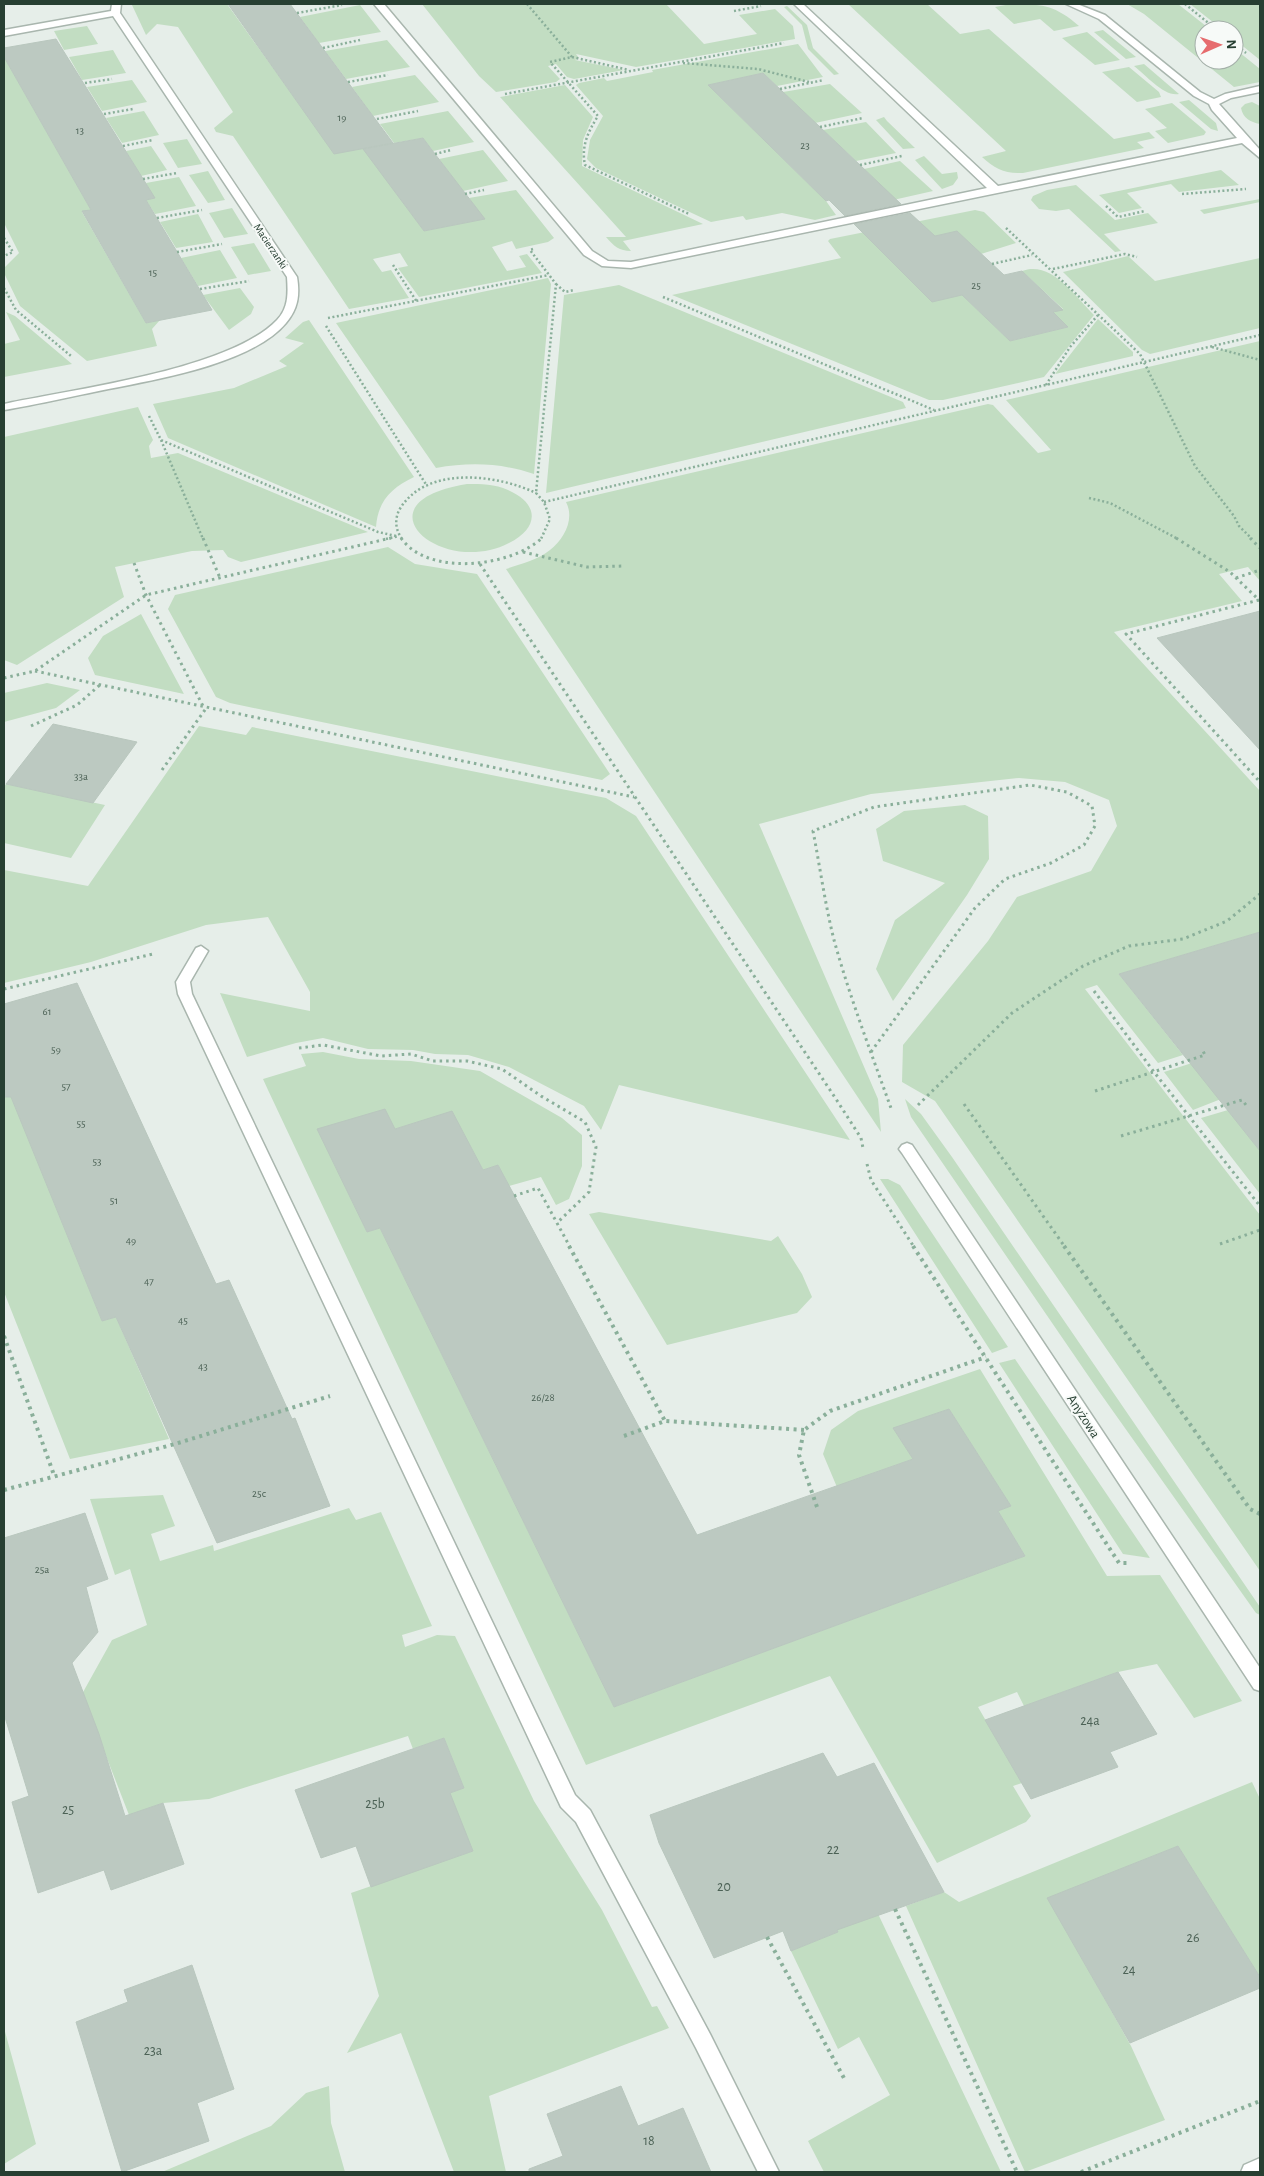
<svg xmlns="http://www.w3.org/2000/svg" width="1264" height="2176" font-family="'Alegreya Sans',sans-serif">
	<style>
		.green { fill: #c2ddc2 }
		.building { fill: #bcc9c1; stroke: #b9c7be }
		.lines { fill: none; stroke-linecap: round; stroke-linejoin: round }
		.minor-casing { stroke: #a9b6ae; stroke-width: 3 }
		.path-far2 { stroke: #8aaf9a; stroke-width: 2.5; stroke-dasharray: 2 2.5; stroke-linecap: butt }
		.path-far1 { stroke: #8aaf9a; stroke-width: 3; stroke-dasharray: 2.5 4; stroke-linecap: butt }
		.path { stroke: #8aaf9a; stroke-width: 4; stroke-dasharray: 3 4.5; stroke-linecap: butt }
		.minor { fill: #fff; fill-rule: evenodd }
		.labels { text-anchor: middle; stroke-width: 4; stroke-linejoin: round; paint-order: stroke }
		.number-label { font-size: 11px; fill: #4c6256 }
		.far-street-label { font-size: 11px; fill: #273f32; stroke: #f7faf8 }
		.street-label { font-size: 14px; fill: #273f32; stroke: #f7faf8 }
		.near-number-label { font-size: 14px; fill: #4c6256 }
	</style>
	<rect width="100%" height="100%" fill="#e6eee9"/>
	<path class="green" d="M 138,4 L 227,4 L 334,153 L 363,148 L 424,231 L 484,219 L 469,198 L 516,190 L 554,238 L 548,242 L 516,249 L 512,241 L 492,247 L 507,271 L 526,267 L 519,256 L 527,254 L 542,273 L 419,297 L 398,268 L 408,266 L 400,253 L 373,259 L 382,272 L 391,270 L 409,298 L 349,309 L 233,136 L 216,132 L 214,128 L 233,112 L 178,27 L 157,24 L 146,35 L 132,5 Z
		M 422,4 L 666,4 L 704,44 L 757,34 L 739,15 L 775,9 L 793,26 L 795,39 L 636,67 L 576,54 L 579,58 L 575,60 L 624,70 L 574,79 L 567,77 L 556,64 L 548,66 L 560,79 L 556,82 L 496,92 L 479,76 Z
		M 848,4 L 927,4 L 960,34 L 989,29 L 1114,139 L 1149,132 L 1155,138 L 1137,142 L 1144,148 L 1023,173 C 1005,174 995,169 982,157 L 1006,151 Z
		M 1011,4 C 1042,4 1055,5 1079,26 L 1054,31 L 1040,19 L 1014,24 L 995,7 Z
		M 1127,4 L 1178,4 L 1211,30 L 1204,30 L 1204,60 L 1234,60 L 1234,48 L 1260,69 L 1260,82 L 1234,87 L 1144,14 Z
		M 1190,4 L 1260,4 L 1260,60 L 1234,39 L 1234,30 L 1223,30 Z
		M 360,5 L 381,32 L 319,43 L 300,17 Z
		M 787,6 L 807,25 L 813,48 L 839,74 L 834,75 L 808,49 L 802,25 L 784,7 Z
		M 87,26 L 98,44 L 64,50 L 54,31 Z
		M 1103,30 L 1136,57 L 1126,59 L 1094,32 Z
		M 1087,32 L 1120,60 L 1095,65 L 1062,38 Z
		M 387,40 L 410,67 L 346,79 L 325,51 Z
		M 798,44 L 823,77 L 777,86 L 763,73 L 708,85 L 826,201 L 836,215 L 815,220 L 782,213 L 746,220 L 743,216 L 711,222 L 596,168 L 587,159 L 590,140 L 603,116 L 576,85 L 579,83 L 604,78 L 607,81 L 653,72 L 652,70 Z
		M 113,50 L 126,73 L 82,80 L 69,57 Z
		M 4,57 L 91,210 L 82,212 L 146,323 L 160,320 L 152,329 L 157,346 L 87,361 L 20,306 L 4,273 L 4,268 L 19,253 L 4,223 Z
		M 1144,64 L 1179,94 C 1164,97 1146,75 1134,66 Z
		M 1129,67 L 1159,92 L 1161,97 L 1137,102 L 1102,72 Z
		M 415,75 L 439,102 L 373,116 L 352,87 Z
		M 132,80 L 147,102 L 102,111 L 87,87 Z
		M 830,84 L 862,113 L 815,123 L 783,92 Z
		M 565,85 L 593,117 L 583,140 L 582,166 L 703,224 L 623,241 L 631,251 C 619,251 614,246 606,237 L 626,237 L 500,97 Z
		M 1189,100 L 1216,123 L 1218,131 L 1211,129 L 1179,102 Z
		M 1252,102 L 1260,106 L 1260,124 C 1250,122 1243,118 1241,108 L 1245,104 Z
		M 1172,103 L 1203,129 L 1206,132 L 1204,135 L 1168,143 L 1155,131 L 1167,128 L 1145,109 Z
		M 144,111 L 159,135 L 122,143 L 106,118 Z
		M 448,111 L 474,142 L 433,151 L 423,138 L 394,143 L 380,124 Z
		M 884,117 L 887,121 L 915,148 L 903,149 L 876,120 Z
		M 866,122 L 896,153 L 856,161 L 823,130 Z
		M 187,139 L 202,164 L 178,168 L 163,143 Z
		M 151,146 L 167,170 L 141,176 L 126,151 Z
		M 483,150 L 508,181 L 463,191 L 439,159 Z
		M 924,156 L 942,174 L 957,172 L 958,178 L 953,185 L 942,189 L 915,160 Z
		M 900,161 L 933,191 L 871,205 L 884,188 L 864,169 Z
		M 1221,170 L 1239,185 L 1179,192 L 1171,184 L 1127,193 L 1142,208 L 1119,213 L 1099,195 Z
		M 208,171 L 225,200 L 208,203 L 189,175 Z
		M 179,177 L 196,206 L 155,214 L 146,200 L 154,198 L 146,183 Z
		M 1076,185 L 1115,220 L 1148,213 L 1158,223 L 1104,234 L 1121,251 L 1115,252 L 1069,209 L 1056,211 L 1039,209 L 1031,200 L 1033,196 L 1047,190 Z
		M 1260,199 L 1260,202 L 1204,214 L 1200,210 Z
		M 232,208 L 248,234 L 224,238 L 209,213 Z
		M 975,210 L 984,212 L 1016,243 L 981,254 L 962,295 L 1010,341 L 1068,327 L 1053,312 L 1063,309 L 1022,271 C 1051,260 1075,296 1094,315 L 1044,377 L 943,400 L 929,400 L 672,295 L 841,258 L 828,241 L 830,239 Z
		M 198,214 L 213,242 L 176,248 L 160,222 Z
		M 254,243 L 271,271 L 248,275 L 231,247 Z
		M 220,250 L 237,278 L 198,286 L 181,258 Z
		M 1128,256 L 1155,281 L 1260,258 L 1260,328 L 1150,354 L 1142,350 L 1063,272 Z
		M 548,278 L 551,284 L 534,474 C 501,463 470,462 436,468 L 336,323 Z
		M 619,285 L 903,402 L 906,408 L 546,493 L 564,295 Z
		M 240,288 L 254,307 L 251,314 L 229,330 L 203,295 Z
		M 6,312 L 15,316 L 72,364 L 4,377 L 4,344 L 20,340 Z
		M 1098,319 L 1133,352 L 1133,356 L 1055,374 Z
		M 309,320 L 414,477 C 391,488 378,501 376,527 L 168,438 L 153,404 L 234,388 L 287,366 L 279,361 L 304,343 L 285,338 L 303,322 Z
		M 1260,341 L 1260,581 L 1248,567 L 1219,574 L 1242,601 L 1114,632 L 1260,791 L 1260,932 L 1119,974 L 1183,1055 L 1158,1063 L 1097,985 L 1085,989 L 1260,1215 L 1260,1571 L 935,1101 L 902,1082 L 903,1045 L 988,941 L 1017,897 L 1091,871 L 1117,826 L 1109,800 L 1065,782 L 1019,778 L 871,794 L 759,824 L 878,1099 L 881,1132 L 506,569 C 520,564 538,560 550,550 C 564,539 575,519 566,502 L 988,404 L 993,405 L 1038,453 L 1051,450 L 1006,400 Z
		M 138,407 L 153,440 L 149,446 L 151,458 L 178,453 L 368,532 L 241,562 L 228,557 L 223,550 L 192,551 L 115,567 L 124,597 L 17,665 L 4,660 L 4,437 Z
		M 467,484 C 481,484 495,484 508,490 C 540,504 539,528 509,543 C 441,578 354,502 467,484 Z
		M 388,547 L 415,564 L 477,574 L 610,774 L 602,780 L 230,703 L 216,697 L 168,609 L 175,595 Z
		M 141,614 L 184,694 L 95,675 L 88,658 L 103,636 Z
		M 47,683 L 80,690 L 56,708 L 4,722 L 4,693 Z
		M 199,726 L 246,735 L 252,727 L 606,798 L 636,816 L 850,1140 L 619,1085 L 601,1130 L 584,1106 L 509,1067 L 468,1055 L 435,1054 L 413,1050 L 368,1049 L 323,1038 L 296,1043 L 247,1057 L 220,993 L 310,1011 L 310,992 L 268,917 L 206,925 L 91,962 L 4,983 L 4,870 L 88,886 Z
		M 6,784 L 105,805 L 71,858 L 4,843 L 4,787 Z
		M 965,805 L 988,816 L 989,859 L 967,895 L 893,1001 L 876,969 L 895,920 L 945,883 L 883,861 L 876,829 L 904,811 Z
		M 1260,1031 L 1260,1101 L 1221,1099 L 1193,1110 L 1164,1072 L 1192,1063 L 1214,1045 Z
		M 323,1052 L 359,1059 L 411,1061 L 480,1071 L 562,1118 L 582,1135 L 582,1166 L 569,1199 L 556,1205 L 541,1177 L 509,1186 L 498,1165 L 483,1170 L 452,1112 L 395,1129 L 318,1130 L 367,1232 L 380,1228 L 614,1707 L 1025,1556 L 998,1511 L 1011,1506 L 949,1409 L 894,1429 L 913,1459 L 854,1480 L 842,1499 L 823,1454 L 831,1430 L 858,1411 L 980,1369 L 1107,1576 L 1160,1575 L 1242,1701 L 1194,1718 L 1157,1664 L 1118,1672 L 1024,1706 L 1017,1692 L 978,1707 L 1022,1783 L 1013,1786 L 1031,1816 L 1026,1822 L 937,1863 L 830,1676 L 586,1765 L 268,1090 L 263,1079 L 306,1066 L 301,1054 Z
		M 4,1078 L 102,1321 L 116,1317 L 169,1439 L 70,1459 L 4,1292 Z
		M 905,1099 L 921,1114 L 952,1157 L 1260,1607 L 1260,1615 L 1256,1613 L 1098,1390 L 911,1117 Z
		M 1228,1110 L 1260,1151 L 1260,1194 L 1201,1118 Z
		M 880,1179 L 888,1179 L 900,1185 L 1008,1347 L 992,1353 Z
		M 599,1212 L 771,1241 L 778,1236 L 802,1274 L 812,1297 L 797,1313 L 667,1345 L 589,1214 Z
		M 1015,1359 L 1150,1558 L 1123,1554 L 999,1363 Z
		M 163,1495 L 175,1526 L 151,1534 L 160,1561 L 213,1545 L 214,1551 L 349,1508 L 356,1520 L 381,1512 L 432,1626 L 402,1635 L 405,1647 L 437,1635 L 455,1636 L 534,1801 L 602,1910 L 652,2007 L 657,2006 L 669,2028 L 489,2096 L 506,2172 L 454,2172 L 401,2033 L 347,2053 L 379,1996 L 351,1893 L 473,1851 L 447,1794 L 464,1788 L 444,1738 L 413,1749 L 408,1736 L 209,1799 L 163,1803 L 129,1815 L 82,1694 L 112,1640 L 147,1625 L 130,1569 L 115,1575 L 90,1499 Z
		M 1252,1782 L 1260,1799 L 1260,1977 L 1178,1846 L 1048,1898 L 1131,2046 L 1165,2120 L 1025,2172 L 906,1906 L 944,1892 L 959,1902 Z
		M 870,1897 L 1001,2172 L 824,2172 L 808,2141 L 890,2095 L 859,2037 L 838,2049 L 791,1951 L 838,1932 L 828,1911 Z
		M 4,2028 L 36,2144 L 4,2164 Z
		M 329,2086 L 331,2123 L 345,2172 L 162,2172 L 271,2126 L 306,2093 Z"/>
	<path class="building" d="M 228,4 L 290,4 L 393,143 L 334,154 Z
		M 56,39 L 155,198 L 146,200 L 212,310 L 146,323 L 82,211 L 91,210 L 4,57 L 4,48 Z
		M 763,73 L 820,127 L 901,204 L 845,216 L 829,200 L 826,201 L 708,85 Z
		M 423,138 L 435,154 L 485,219 L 424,231 L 363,149 Z
		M 910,213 L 935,236 L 957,231 L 1004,275 L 1022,271 L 1063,310 L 1053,312 L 1068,327 L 1010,341 L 962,295 L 932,302 L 854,224 Z
		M 1260,611 L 1260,750 L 1157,638 Z
		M 53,724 L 137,742 L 93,803 L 6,784 Z
		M 1260,932 L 1260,1151 L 1119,974 Z
		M 77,983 L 216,1284 L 229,1280 L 292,1419 L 295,1418 L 330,1506 L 217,1543 L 116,1317 L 102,1321 L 11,1097 L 4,1097 L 4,1004 Z
		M 385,1109 L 395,1129 L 452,1111 L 483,1170 L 498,1165 L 697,1535 L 913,1459 L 893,1428 L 949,1409 L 1011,1506 L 998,1511 L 1025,1556 L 614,1707 L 380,1228 L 367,1232 L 317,1129 Z
		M 85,1513 L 108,1579 L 86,1587 L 98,1632 L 72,1663 L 99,1734 L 125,1816 L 163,1803 L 184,1864 L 111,1890 L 104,1870 L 38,1893 L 12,1802 L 29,1796 L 4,1714 L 4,1538 Z
		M 1118,1672 L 1157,1734 L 1110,1752 L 1118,1767 L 1031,1799 L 985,1720 Z
		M 444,1738 L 464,1788 L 450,1793 L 473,1851 L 371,1887 L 356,1846 L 321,1858 L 295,1790 Z
		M 823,1753 L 837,1777 L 874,1763 L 944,1892 L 837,1930 L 838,1932 L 791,1951 L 783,1931 L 714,1958 L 659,1843 L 650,1815 Z
		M 1178,1846 L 1260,1977 L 1260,1988 L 1130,2043 L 1047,1898 Z
		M 192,1965 L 234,2089 L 197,2103 L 209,2141 L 122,2172 L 76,2022 L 128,2002 L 124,1990 Z
		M 621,2086 L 638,2126 L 683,2108 L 711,2172 L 529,2172 L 529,2169 L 563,2156 L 547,2114 Z"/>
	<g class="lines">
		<defs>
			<path id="minor" d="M 112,4 L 121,4 L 120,13 L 297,277 C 300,295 298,309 286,323 C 250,366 147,381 94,392 C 64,398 34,405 4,410 L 4,404 C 74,389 229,370 277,320 C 289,308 288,292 287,277 L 113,16 L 4,36 L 4,30 L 111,11 Z
				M 374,4 L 384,4 L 592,251 L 608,261 L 631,262 L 987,188 L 794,4 L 803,4 L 998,186 L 1237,138 L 1212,110 L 1209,104 L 1194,96 L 1099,19 L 1066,4 L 1077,4 L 1105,15 L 1200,92 L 1214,99 L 1225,94 L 1260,86 L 1260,92 L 1231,98 L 1219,104 L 1260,150 L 1260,158 L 1242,143 L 631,268 L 602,266 L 584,255 Z
				M 201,946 L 208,951 L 190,982 L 192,994 L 575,1795 L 590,1810 L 710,2034 L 779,2172 L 758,2172 L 696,2048 L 576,1822 L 561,1807 L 178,994 L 176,982 L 196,948 Z
				M 907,1143 L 912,1145 L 1260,1668 L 1260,1691 L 1254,1689 L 902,1153 L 899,1149 L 902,1145 Z
				M 1260,2158 L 1260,2172 L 1241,2172 L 1244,2165 Z"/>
		</defs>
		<use href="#minor" class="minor-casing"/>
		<path class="path-far2" d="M 527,4 L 572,57 L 550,62 L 598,116 C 588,132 581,146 585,165 L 689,214
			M 1185,4 L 1217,30
			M 734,11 L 761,6
			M 297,13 L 342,5
			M 1234,44 L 1246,53
			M 323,48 L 360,40
			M 572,57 L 629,70
			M 683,63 L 758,69 L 809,82
			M 348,82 L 388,75
			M 85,83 L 112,79
			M 780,89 L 824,80
			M 505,94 L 784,43
			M 104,114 L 133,109
			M 377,119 L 418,111
			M 820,127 L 863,118
			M 123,146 L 153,140
			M 435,154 L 451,150
			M 860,165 L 902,156
			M 143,179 L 177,173
			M 465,194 L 484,190
			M 1182,194 L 1246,189
			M 1106,206 L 1118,217 L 1145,211
			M 157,218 L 202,210
			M 1006,228 L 1140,354 L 1195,466 L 1234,516 L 1239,526 L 1252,539
			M 4,238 L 13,252 L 4,256
			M 533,249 L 530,250 L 556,284 L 536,493
			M 177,252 L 222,244
			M 992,264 L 1032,255
			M 393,265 L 417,302
			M 1053,269 L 1125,254 L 1137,257
			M 556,284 L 565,292 L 574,290
			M 4,288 L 16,310 L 71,356
			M 200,289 L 249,281
			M 663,297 L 934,410
			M 328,318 L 549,275
			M 326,326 L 427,486
			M 1212,347 L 1260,360
			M 1046,385 L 1070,347 L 1099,314
			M 149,416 L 161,440 L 378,532 L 396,536
			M 161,440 L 203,539
			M 536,493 L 544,502 L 550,519 L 541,539
			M 1089,498 L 1110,503 L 1178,539
			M 544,502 L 1260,335
			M 386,539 L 399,536
			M 402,539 C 395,529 394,518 401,507 C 429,465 498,475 536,493"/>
		<path class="path-far1" d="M 203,538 L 220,578
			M 401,538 C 428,577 511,567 542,538
			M 1176,538 L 1230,572 L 1260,601
			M 1250,538 L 1260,548
			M 523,552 L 587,567 L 625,566
			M 134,563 L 146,595 L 203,706
			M 480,564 L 836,1099 L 861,1138 L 863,1148
			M 1236,578 L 1260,570
			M 1259,600 L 1126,634 L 1260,782
			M 35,671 L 634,797
			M 4,678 L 35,671 L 146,595 L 391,538
			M 31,726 L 77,705 L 101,684
			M 162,770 L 207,707
			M 4,989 L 153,954
			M 1094,991 L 1154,1072 L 1260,1206
			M 299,1048 L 323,1045 L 381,1056 L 411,1054 L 433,1061 L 467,1061 L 502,1069 L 541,1096 L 585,1122 L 596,1147 L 589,1192 L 557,1223
			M 871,1052 L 975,908 L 1005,879 L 1051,863 L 1084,845 L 1095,826 L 1092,806 L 1067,792 L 1030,785 L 874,807 L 813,831 C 820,867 825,904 834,940 C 850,998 872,1055 892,1111
			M 1095,1091 L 1205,1055 L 1202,1049
			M 964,1104 L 1065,1247
			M 918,1105 L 1012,1013 L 1083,966 L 1129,946 L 1183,939 L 1227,921 L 1260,894
			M 1121,1136 L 1242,1100 L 1246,1105
			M 867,1164 L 871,1180 L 914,1247
			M 514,1196 L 538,1188 L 570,1247
			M 1220,1244 L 1260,1230"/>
		<path class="path" d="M 569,1246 L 665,1421
			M 913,1246 L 1119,1563 L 1130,1563
			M 1064,1246 L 1250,1509 L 1260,1514
			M 4,1336 L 54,1475
			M 624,1436 L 665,1421 L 804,1430
			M 4,1490 L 175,1444 L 330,1396
			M 817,1507 L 799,1455 L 804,1430 L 830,1411 L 986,1357
			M 895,1909 L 1017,2172
			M 767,1937 L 845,2080
			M 1081,2172 L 1260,2101"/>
		<use href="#minor" class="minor"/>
	</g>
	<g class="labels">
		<g class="number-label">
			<text x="342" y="121">19</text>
			<text x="80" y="134">13</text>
			<text x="805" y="149">23</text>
			<text x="153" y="276">15</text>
			<text x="976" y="289">25</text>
			<text x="81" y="780">33a</text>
			<text x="47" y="1015">61</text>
			<text x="56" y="1053">59</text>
			<text x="66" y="1090">57</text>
			<text x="81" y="1127">55</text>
			<text x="97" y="1165">53</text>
			<text x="114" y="1204">51</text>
			<text x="131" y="1244">49</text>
			<text x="149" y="1285">47</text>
			<text x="183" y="1324">45</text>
			<text x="203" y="1370">43</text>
			<text x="543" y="1401">26/28</text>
			<text x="259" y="1497">25c</text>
			<text x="42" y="1573">25a</text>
		</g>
		<g class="far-street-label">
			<text transform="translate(271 246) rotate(56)" y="4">Macierzanki</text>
		</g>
		<g class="street-label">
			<text transform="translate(1084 1416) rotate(57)" y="5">Anyżowa</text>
		</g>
		<g class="near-number-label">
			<text x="1090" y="1725">24a</text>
			<text x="375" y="1808">25b</text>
			<text x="68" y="1814">25</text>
			<text x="833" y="1854">22</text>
			<text x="724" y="1891">20</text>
			<text x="1193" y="1942">26</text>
			<text x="1129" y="1974">24</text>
			<text x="153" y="2055">23a</text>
			<text x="649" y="2145">18</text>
		</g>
	</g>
	<rect width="1264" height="2176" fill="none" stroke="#273f32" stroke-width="10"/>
	<g transform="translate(1219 45) rotate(88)"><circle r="24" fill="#f7faf8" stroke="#a4afa9"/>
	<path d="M0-4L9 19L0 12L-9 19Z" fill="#e66c6e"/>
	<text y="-8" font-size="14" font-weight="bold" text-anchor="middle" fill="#273f32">N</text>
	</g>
</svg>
